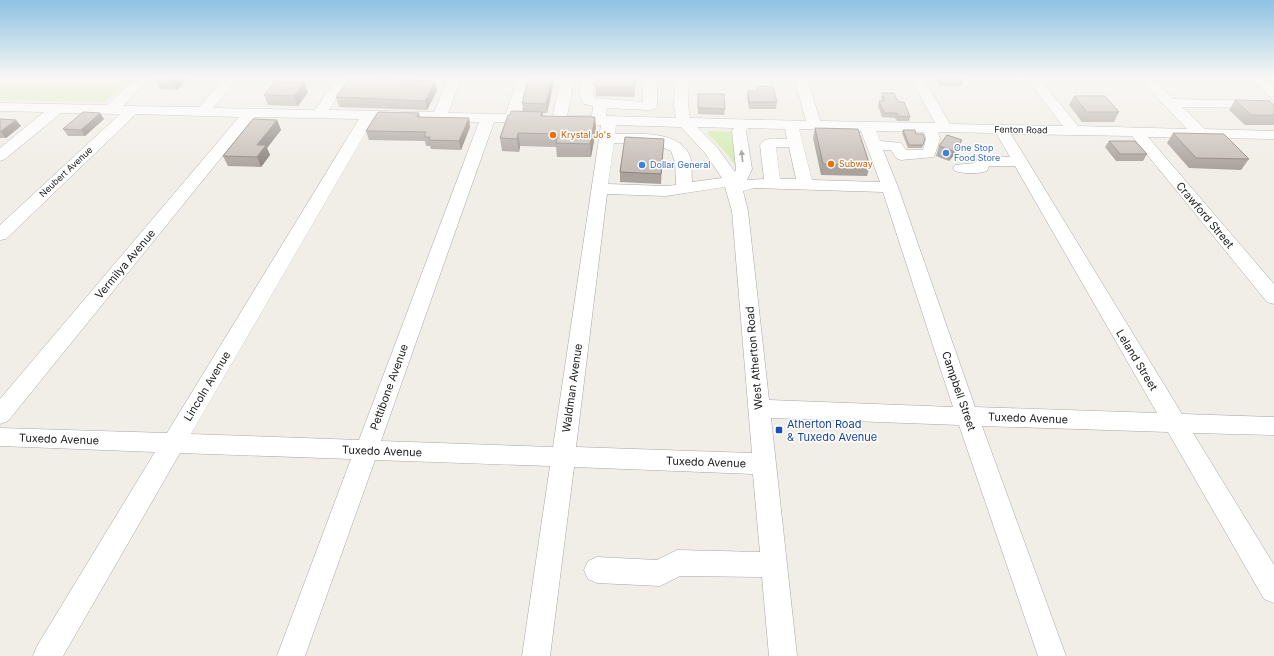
<svg xmlns="http://www.w3.org/2000/svg" width="1274" height="656" font-family="Inter,sans-serif">
	<style>
		.grass { fill: #d2ebad }
		.lines { fill: none; stroke-linecap: round; stroke-linejoin: round }
		.minor-casing { stroke: #a7a7a7; stroke-width: 1 }
		.minor { fill: #fff; fill-rule: evenodd }
		.wall { fill: #aaa29d }
		.shaded-wall { fill: #8b847f }
		.building { fill: #c6bcb6; stroke: #8b847f }
		.oneway { fill: #9b9b9b }
		.food-dot { fill: #e8710a; stroke: #fff; stroke-width: 1.5 }
		.shop-dot { fill: #3f7fe0; stroke: #fff; stroke-width: 1.5 }
		.transit-dot { fill: #1a4fb4; stroke: #fff; stroke-width: 1.5 }
		.labels { text-anchor: middle; stroke-width: 3; stroke-linejoin: round; paint-order: stroke }
		.far-street-label { font-size: 9px; fill: #202020; stroke: #fff }
		.far-food-label { font-size: 9px; fill: #c56008; stroke: #fff; text-anchor: start }
		.far-shop-label { font-size: 9px; fill: #366cbe; stroke: #fff; text-anchor: start }
		.street-label { font-size: 11px; fill: #202020; stroke: #fff }
		.transit-label { font-size: 11px; fill: #164399; stroke: #fff; text-anchor: start }
	</style>
	<rect width="100%" height="100%" fill="#f1ede7"/>
	<path class="grass" d="M 0,77 L 132,77 L 105,102 L 0,100 Z
		M 708,131 L 736,132 L 737,168 L 728,155 L 709,135 Z"/>
	<g class="lines">
		<defs>
			<path id="minor" d="M 137,77 L 151,77 L 123,106 L 199,107 L 225,77 L 239,77 L 213,108 L 315,110 L 337,77 L 350,77 L 329,110 L 434,112 L 449,77 L 462,77 L 448,113 L 506,114 L 518,77 L 531,77 L 521,114 L 539,116 L 541,119 L 539,122 L 534,123 L 494,122 L 381,441 L 553,447 L 601,125 L 554,123 L 552,120 L 561,77 L 575,77 L 567,116 L 592,116 L 593,106 L 584,104 L 579,94 L 581,77 L 595,77 L 593,94 L 595,98 L 643,102 L 643,77 L 657,77 L 657,106 L 655,109 L 650,110 L 607,108 L 606,116 L 676,118 L 674,105 L 675,77 L 689,77 L 688,105 L 690,118 L 806,121 L 794,77 L 807,77 L 820,121 L 935,123 L 910,77 L 923,77 L 950,124 L 1063,126 L 1025,77 L 1038,77 L 1078,126 L 1187,129 L 1138,77 L 1152,77 L 1173,99 L 1273,101 L 1274,113 L 1269,112 L 1264,108 L 1182,107 L 1205,129 L 1274,131 L 1274,139 L 1148,137 L 1274,284 L 1274,304 L 1267,302 L 1132,136 L 1011,134 L 1182,414 L 1274,417 L 1274,435 L 1193,433 L 1274,565 L 1274,603 L 1264,599 L 1168,432 L 982,426 L 1066,656 L 1038,656 L 959,425 L 771,418 L 797,656 L 769,656 L 762,577 L 680,576 L 660,586 L 597,583 L 588,579 L 584,570 L 588,561 L 597,557 L 657,560 L 677,550 L 760,552 L 753,474 L 574,467 L 550,656 L 522,656 L 550,466 L 375,460 L 305,656 L 277,656 L 351,459 L 180,453 L 63,656 L 33,656 L 37,646 L 155,452 L 0,446 L 0,428 L 167,433 L 359,119 L 254,117 L 8,421 L 0,424 L 0,399 L 239,117 L 136,114 L 6,239 L 0,240 L 0,225 L 120,114 L 61,113 L 5,159 L 0,161 L 0,148 L 44,112 L 0,111 L 0,103 L 107,105 ZM 373,120 L 479,122 L 359,440 L 191,434 ZM 616,125 L 681,127 L 705,153 L 722,178 L 692,182 C 691,173 693,163 689,154 C 677,130 637,134 615,134 ZM 697,127 L 734,128 L 732,131 L 736,169 L 735,172 L 716,146 ZM 748,128 L 785,129 L 787,139 C 777,139 766,136 760,145 L 764,179 L 747,180 L 752,169 L 746,131 ZM 799,129 L 861,131 L 880,182 L 812,180 ZM 876,131 L 924,132 L 926,139 L 923,150 L 906,150 L 901,143 L 880,141 ZM 938,132 L 996,133 L 1010,157 L 983,156 L 978,158 L 975,163 L 955,165 L 953,168 L 955,171 C 965,174 977,174 987,171 L 989,166 L 1015,166 L 1157,413 L 975,407 L 898,187 L 883,150 L 891,150 L 896,158 L 901,160 L 934,157 L 940,139 ZM 614,143 L 657,145 L 671,151 L 675,162 L 676,185 L 666,186 L 608,184 ZM 776,147 L 789,147 L 796,179 L 780,179 ZM 725,187 L 732,211 L 752,453 L 576,447 L 607,194 L 666,196 ZM 754,188 L 883,192 L 953,407 L 769,400 L 748,211 L 743,191 Z
				M 1249,77 L 1264,77 L 1274,86 L 1274,97 L 1269,96 Z"/>
		</defs>
		<use href="#minor" class="minor-casing"/>
		<use href="#minor" class="minor"/>
	</g>
	<path class="wall" d="M 189,77 L 177,90 L 160,89 L 155,80 Z
		M 529,77 L 554,77 L 554,82 L 547,113 L 543,113 L 543,116 L 595,117 L 596,130 L 591,157 L 557,157 L 556,147 L 520,146 L 519,152 L 502,151 L 500,138 L 510,115 L 523,111 L 522,103 Z
		M 597,77 L 636,77 L 634,97 L 596,96 L 595,87 Z
		M 935,77 L 962,77 L 964,80 L 961,86 L 940,86 Z
		M 757,86 L 777,102 L 776,109 L 749,109 L 747,98 L 748,91 L 757,91 Z
		M 437,91 L 427,110 L 339,107 L 336,97 Z
		M 308,92 L 298,106 L 268,105 L 264,95 Z
		M 882,93 L 898,102 L 910,117 L 909,121 L 897,121 L 895,118 L 882,117 L 878,106 L 879,101 L 882,101 L 881,98 Z
		M 698,94 L 725,109 L 724,115 L 698,114 Z
		M 1074,96 L 1119,112 L 1114,122 L 1082,122 L 1069,105 Z
		M 1235,100 L 1274,105 L 1274,125 L 1245,125 L 1229,110 Z
		M 419,113 L 420,117 L 469,118 L 470,127 L 461,150 L 431,149 L 430,146 L 426,146 L 425,141 L 369,140 L 366,131 Z
		M 0,119 L 21,126 L 6,138 L 0,138 Z
		M 104,119 L 85,136 L 68,136 L 63,129 Z
		M 277,120 L 281,130 L 267,148 L 270,155 L 261,167 L 228,166 L 223,156 Z
		M 815,128 L 870,166 L 867,176 L 821,175 L 813,138 Z
		M 903,130 L 916,134 L 925,139 L 922,148 L 908,148 L 902,133 Z
		M 1173,133 L 1249,159 L 1241,170 L 1189,168 L 1167,143 Z
		M 1109,141 L 1147,154 L 1143,161 L 1116,161 L 1105,147 Z
		M 939,146 L 958,150 L 949,161 L 936,156 Z
		M 663,149 L 661,184 L 620,182 L 620,172 Z"/>
	<path class="shaded-wall" d="M 175,77 L 189,77 L 177,90 L 172,80 Z
		M 552,77 L 554,77 L 554,82 L 547,113 L 546,104 Z
		M 635,77 L 636,77 L 634,97 L 634,87 Z
		M 435,81 L 437,91 L 427,110 L 425,101 Z
		M 304,82 L 308,92 L 298,106 L 294,96 Z
		M 100,113 L 104,119 L 85,136 L 81,130 Z
		M 595,117 L 596,130 L 591,157 L 590,144 Z
		M 469,118 L 470,127 L 461,150 L 459,141 Z
		M 16,120 L 21,126 L 6,138 L 1,132 Z
		M 277,120 L 281,130 L 267,148 L 270,155 L 261,167 L 257,157 L 257,145 Z
		M 518,133 L 520,146 L 519,152 L 517,139 Z
		M 962,140 L 958,150 L 949,161 L 953,151 Z"/>
	<path class="building" d="M 157,77 L 175,77 L 172,80 L 155,80 Z
		M 529,77 L 552,77 L 546,104 L 522,103 Z
		M 597,77 L 635,77 L 634,87 L 595,87 Z
		M 941,77 L 962,77 L 964,80 L 942,79 Z
		M 350,78 L 435,81 L 425,101 L 336,97 Z
		M 275,82 L 304,82 L 294,96 L 264,95 Z
		M 757,86 L 773,87 L 777,102 L 749,102 L 748,91 L 758,91 Z
		M 882,93 L 894,93 L 898,102 L 904,102 L 910,117 L 898,116 L 897,113 L 884,113 L 879,101 L 885,101 Z
		M 698,94 L 724,94 L 725,109 L 698,108 Z
		M 1074,96 L 1105,96 L 1119,112 L 1087,112 Z
		M 1235,100 L 1269,101 L 1274,105 L 1274,115 L 1251,115 Z
		M 511,111 L 542,112 L 541,116 L 595,117 L 590,144 L 556,143 L 558,134 L 518,133 L 517,139 L 500,138 L 508,115 L 510,115 Z
		M 83,112 L 100,113 L 81,130 L 63,129 Z
		M 378,112 L 419,113 L 417,117 L 469,118 L 459,141 L 429,140 L 430,137 L 424,137 L 426,132 L 366,131 Z
		M 0,119 L 16,120 L 0,132 Z
		M 253,119 L 277,120 L 257,145 L 266,145 L 257,157 L 223,156 Z
		M 815,128 L 858,129 L 870,166 L 823,164 Z
		M 903,130 L 915,130 L 916,134 L 923,134 L 925,139 L 923,145 L 909,145 Z
		M 1173,133 L 1224,134 L 1249,159 L 1196,158 Z
		M 947,135 L 962,140 L 953,151 L 939,146 Z
		M 625,137 L 664,139 L 661,174 L 620,172 Z
		M 1109,141 L 1135,141 L 1147,154 L 1120,154 Z"/>
	<defs><path id="oneway-solid" d="M-6-.8H1V-3.2L6.5 0L1 3.2V.8H-6Z"/></defs>
	<use class="oneway" href="#oneway-solid" transform="translate(742 156) rotate(-97)"/>
	<linearGradient id="sky" x2="0" y2="1"><stop stop-color="#8ec2e4"/><stop offset="0.46" stop-color="#f9f7f4"/><stop offset="1" stop-color="#f9f7f4" stop-opacity="0"/></linearGradient>
	<rect width="1274" height="169" fill="url(#sky)"/>
	<g class="food-dot">
		<circle cx="553" cy="135" r="4"/>
		<circle cx="831" cy="164" r="4"/>
	</g>
	<g class="shop-dot">
		<circle cx="946" cy="153" r="4"/>
		<circle cx="642" cy="165" r="4"/>
	</g>
	<rect class="transit-dot" x="775" y="426" width="8" height="8" rx="2"/>
	<g class="labels">
		<g class="far-street-label">
			<text transform="translate(1021 130) rotate(1)" y="3">Fenton Road</text>
			<text transform="translate(66 172) rotate(-43)" y="3">Neubert Avenue</text>
		</g>
		<g class="far-food-label">
			<text x="561" y="138">Krystal Jo's</text>
			<text x="839" y="167">Subway</text>
		</g>
		<g class="far-shop-label">
			<text x="954" y="151">One Stop<tspan x="954" dy="10">Food Store</tspan></text>
			<text x="650" y="168">Dollar General</text>
		</g>
		<g class="street-label">
			<text transform="translate(1205 215) rotate(50)" y="4">Crawford Street</text>
			<text transform="translate(125 264) rotate(-50)" y="4">Vermilya Avenue</text>
			<text transform="translate(754 358) rotate(-95)" y="4">West Atherton Road</text>
			<text transform="translate(1137 360) rotate(59)" y="4">Leland Street</text>
			<text transform="translate(207 386) rotate(-59)" y="4">Lincoln Avenue</text>
			<text transform="translate(389 387) rotate(-70)" y="4">Pettibone Avenue</text>
			<text transform="translate(572 388) rotate(-82)" y="4">Waldman Avenue</text>
			<text transform="translate(959 391) rotate(71)" y="4">Campbell Street</text>
			<text transform="translate(1028 418) rotate(2)" y="4">Tuxedo Avenue</text>
			<text transform="translate(59 439) rotate(2)" y="4">Tuxedo Avenue</text>
			<text transform="translate(382 451) rotate(2)" y="4">Tuxedo Avenue</text>
			<text transform="translate(706 462) rotate(2)" y="4">Tuxedo Avenue</text>
		</g>
		<g class="transit-label">
			<text x="787" y="428">Atherton Road<tspan x="787" dy="13">&amp; Tuxedo Avenue</tspan></text>
		</g>
	</g>
</svg>
